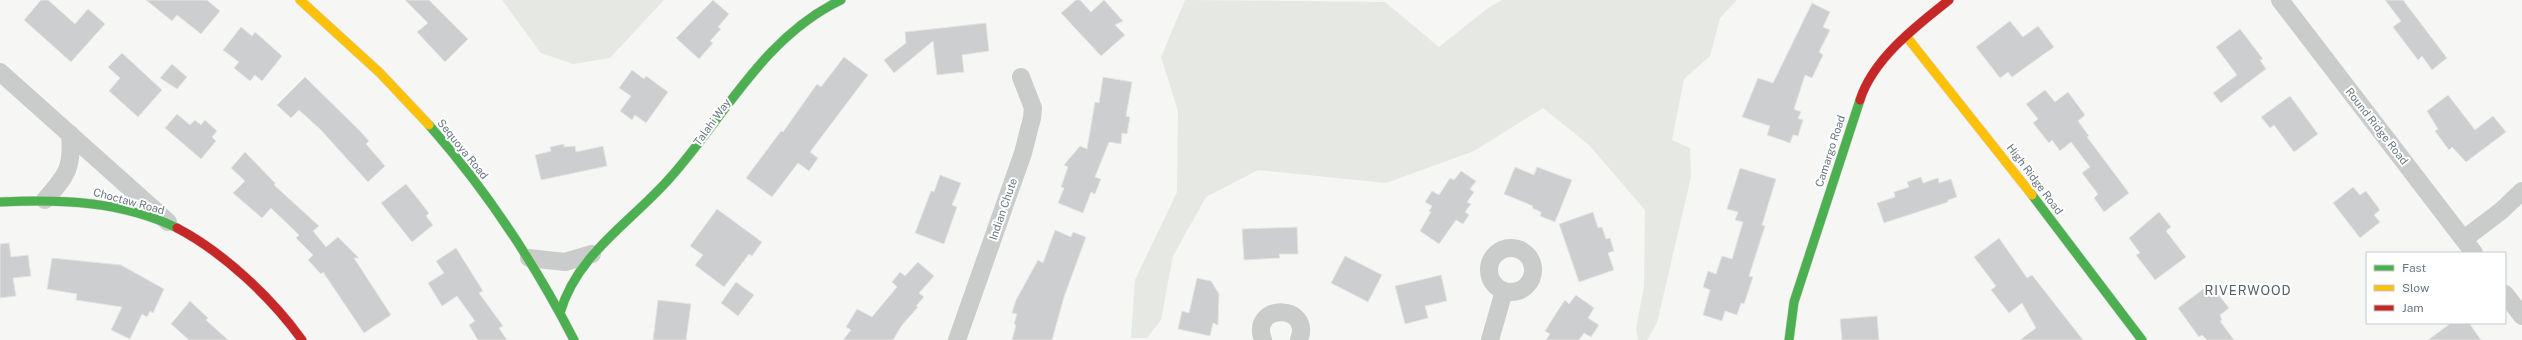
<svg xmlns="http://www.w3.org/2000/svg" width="2522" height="340" font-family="'Public Sans',sans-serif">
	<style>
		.green { fill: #e6e8e3 }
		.building { fill: #cdcecf; stroke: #e5e5e4 }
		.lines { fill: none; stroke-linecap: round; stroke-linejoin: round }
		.fast-casing { stroke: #d3d4d4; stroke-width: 10 }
		.slow-casing { stroke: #d3d4d4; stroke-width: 10 }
		.jam-casing { stroke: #d3d4d4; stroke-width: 10 }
		.street { stroke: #cacccc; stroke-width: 18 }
		.fast { stroke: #4caf50; stroke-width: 9 }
		.slow { stroke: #ffc107; stroke-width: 9 }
		.jam { stroke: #c62828; stroke-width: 9 }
		.labels { text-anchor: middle; stroke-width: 4; stroke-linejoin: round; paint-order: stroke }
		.street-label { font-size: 11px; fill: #687783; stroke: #fff }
		.quarter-label { font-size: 13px; letter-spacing: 1px; fill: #556069; stroke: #fff }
	</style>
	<rect width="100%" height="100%" fill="#f6f6f5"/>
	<path class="green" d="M 502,0 L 664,0 L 610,58 L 573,64 L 541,53 Z
		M 1185,0 L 1385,2 L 1439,47 L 1488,8 L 1502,0 L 1737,0 L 1720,18 L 1710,56 L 1684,79 L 1672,140 L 1690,148 L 1691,177 L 1657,323 L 1647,340 L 1638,340 L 1636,329 L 1644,286 L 1645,210 L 1589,145 L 1543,108 L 1474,151 L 1386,183 L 1258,170 L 1206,197 L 1173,256 L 1161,320 L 1147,338 L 1131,338 L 1135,280 L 1177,192 L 1178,111 L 1161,57 Z"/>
	<path class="building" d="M 41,0 L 48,0 L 75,24 L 88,9 L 105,24 L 71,62 L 24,20 Z
		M 146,0 L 207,0 L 220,11 L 201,34 L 177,15 L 172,21 Z
		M 405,0 L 429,0 L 468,39 L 445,62 L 417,32 L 428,23 Z
		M 713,0 L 729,14 L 718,27 L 721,29 L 710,41 L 713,43 L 699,59 L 676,38 Z
		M 1076,0 L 1080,0 L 1091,12 L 1104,0 L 1123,21 L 1115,25 L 1125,35 L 1101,56 L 1061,13 Z
		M 2385,0 L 2403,0 L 2447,58 L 2432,70 L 2422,56 L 2418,60 L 2393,27 L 2401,21 Z
		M 1812,3 L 1830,12 L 1823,27 L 1830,30 L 1819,52 L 1823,55 L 1812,78 L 1805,75 L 1794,109 L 1801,112 L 1798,118 L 1803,120 L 1798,136 L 1793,135 L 1790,143 L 1767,135 L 1770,126 L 1742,117 L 1758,78 L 1773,83 Z
		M 2010,21 L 2023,37 L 2038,26 L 2054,47 L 2012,77 L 2008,72 L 2000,78 L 1976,47 Z
		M 986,23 L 989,51 L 962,55 L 964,72 L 937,75 L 933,41 L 894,73 L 884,60 L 906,43 L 905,32 Z
		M 241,27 L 252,36 L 255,32 L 282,56 L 262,81 L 255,75 L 250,81 L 234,68 L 239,62 L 223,50 Z
		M 2240,29 L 2263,59 L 2260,60 L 2266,69 L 2221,103 L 2213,93 L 2237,75 L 2216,47 Z
		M 122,53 L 162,90 L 138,117 L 109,91 L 120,78 L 108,67 Z
		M 844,57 L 868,75 L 810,152 L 818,158 L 809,171 L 798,163 L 772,197 L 746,178 L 781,131 L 783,132 L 817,84 L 821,87 Z
		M 172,64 L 187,77 L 177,89 L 160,78 Z
		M 632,70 L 644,79 L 646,76 L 668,92 L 646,123 L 635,115 L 632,120 L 620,111 L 631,96 L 619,88 Z
		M 305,77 L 360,131 L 369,141 L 366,144 L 385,166 L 368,182 L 320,129 L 299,110 L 291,118 L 277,105 Z
		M 1103,77 L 1132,82 L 1126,116 L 1130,117 L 1127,134 L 1122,133 L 1121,144 L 1109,142 L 1095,177 L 1101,179 L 1095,194 L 1091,192 L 1083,213 L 1058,203 L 1064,188 L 1061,187 L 1068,167 L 1064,165 L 1080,146 L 1087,149 L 1095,102 L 1099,103 Z
		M 2045,90 L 2055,102 L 2068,92 L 2085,115 L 2078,121 L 2089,136 L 2087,137 L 2129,193 L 2104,212 L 2094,198 L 2098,194 L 2082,173 L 2090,167 L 2071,142 L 2060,151 L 2052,140 L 2049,143 L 2033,123 L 2038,119 L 2026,104 Z
		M 2448,95 L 2475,130 L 2493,116 L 2506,132 L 2466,162 L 2452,147 L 2449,150 L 2435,131 L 2438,129 L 2427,111 Z
		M 2290,96 L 2318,134 L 2294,152 L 2274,125 L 2270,128 L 2261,117 Z
		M 177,114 L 190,125 L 195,120 L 201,125 L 205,120 L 217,131 L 212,137 L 216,141 L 201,159 L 165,128 Z
		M 564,144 L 564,147 L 575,146 L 576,152 L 603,146 L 607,166 L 541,180 L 535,155 L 551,151 L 550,147 Z
		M 245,152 L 275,183 L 274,185 L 319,226 L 313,231 L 326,247 L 338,237 L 359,258 L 354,258 L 391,315 L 364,333 L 323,272 L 321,274 L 308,260 L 313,255 L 296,238 L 299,235 L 271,208 L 262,218 L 233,193 L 245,181 L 231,168 Z
		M 1515,167 L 1534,175 L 1537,167 L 1572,180 L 1555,222 L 1540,216 L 1541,212 L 1532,208 L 1533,206 L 1504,194 Z
		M 1740,168 L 1776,179 L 1762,225 L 1765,226 L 1749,276 L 1753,277 L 1744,304 L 1741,303 L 1737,315 L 1725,311 L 1722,321 L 1703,315 L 1710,290 L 1703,287 L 1708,271 L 1716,274 L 1722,256 L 1732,259 L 1743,222 L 1735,220 L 1738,212 L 1727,209 Z
		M 1461,171 L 1476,181 L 1470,189 L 1474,192 L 1467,202 L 1471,204 L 1465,212 L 1469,215 L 1463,224 L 1456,220 L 1439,244 L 1420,231 L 1431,212 L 1429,211 L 1432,206 L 1425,202 L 1432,191 L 1439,195 L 1450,178 L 1454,180 Z
		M 940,175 L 961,183 L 952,205 L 957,207 L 944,244 L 915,233 L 931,191 L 934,192 Z
		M 1921,177 L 1923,183 L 1938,178 L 1939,183 L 1951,179 L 1957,197 L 1948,200 L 1948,202 L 1884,223 L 1877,203 L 1895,197 L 1894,192 L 1909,187 L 1907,182 Z
		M 406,184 L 429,213 L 426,216 L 433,225 L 412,242 L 381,203 Z
		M 2353,187 L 2360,195 L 2366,191 L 2380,210 L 2374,215 L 2380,222 L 2360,238 L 2333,203 Z
		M 717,209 L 762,242 L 752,256 L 749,254 L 724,287 L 695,265 L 703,255 L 690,246 Z
		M 1593,212 L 1598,228 L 1602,227 L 1606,239 L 1610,238 L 1614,251 L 1608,253 L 1614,270 L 1579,282 L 1559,224 Z
		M 2159,212 L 2171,227 L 2166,231 L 2186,257 L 2155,280 L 2136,255 L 2140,253 L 2129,238 Z
		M 1297,227 L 1298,254 L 1279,254 L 1280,258 L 1244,260 L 1242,229 Z
		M 1055,230 L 1071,237 L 1073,232 L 1086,237 L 1064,297 L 1052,340 L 1012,340 L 1016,325 L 1014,324 L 1017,314 L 1012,313 L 1016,300 L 1038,260 L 1043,263 Z
		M 1999,238 L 2027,278 L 2032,275 L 2083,340 L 2020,340 L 2036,328 L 2022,303 L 2009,313 L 1991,290 L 1996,286 L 1974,257 Z
		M 9,243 L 11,257 L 28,255 L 31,276 L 13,278 L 16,296 L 0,298 L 0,244 Z
		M 456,248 L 483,291 L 479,293 L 503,326 L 499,328 L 507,340 L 478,340 L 469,325 L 475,321 L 457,296 L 442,306 L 428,283 L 444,273 L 436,261 Z
		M 1345,256 L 1382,275 L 1368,302 L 1331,283 Z
		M 52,258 L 121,265 L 164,289 L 153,313 L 150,311 L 147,317 L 142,314 L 130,339 L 111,330 L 122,307 L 76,300 L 77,294 L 47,289 Z
		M 918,262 L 934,276 L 919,293 L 924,297 L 916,306 L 918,307 L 902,325 L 893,340 L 843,340 L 851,330 L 846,327 L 857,309 L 872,317 L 897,287 L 892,282 L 900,272 L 905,276 Z
		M 1441,275 L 1447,301 L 1425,306 L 1428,318 L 1405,324 L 1395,286 Z
		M 1197,278 L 1211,281 L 1219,294 L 1218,325 L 1213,323 L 1210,336 L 1178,329 L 1182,311 L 1189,313 Z
		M 736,282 L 754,295 L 738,316 L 721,303 Z
		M 2210,284 L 2229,308 L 2220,315 L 2222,320 L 2220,321 L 2234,340 L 2207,340 L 2202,335 L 2199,337 L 2178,308 Z
		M 1576,295 L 1594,308 L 1588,318 L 1599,325 L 1591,337 L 1584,333 L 1579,340 L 1546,340 L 1550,334 L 1545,331 L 1557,312 L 1565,300 L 1569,304 Z
		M 658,300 L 691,304 L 686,340 L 653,340 Z
		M 190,301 L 208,318 L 206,320 L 228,340 L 189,340 L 171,324 Z
		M 1877,316 L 1879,340 L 1842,340 L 1840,319 Z
		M 2451,323 L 2469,323 L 2481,340 L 2428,340 Z"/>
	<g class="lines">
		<defs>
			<path id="fast" d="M 429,125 C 487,191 534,262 574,340
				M 2032,195 L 2142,340
				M 0,202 C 60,199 122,201 177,228
				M 560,313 C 577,254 630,223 669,179 C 725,117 762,38 841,0
				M 1789,340 L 1794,302 L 1860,100"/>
			<path id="slow" d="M 300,0 L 380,73 L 429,125
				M 1906,36 L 2032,195"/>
			<path id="jam" d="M 1860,100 C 1873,59 1916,26 1949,0
				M 177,228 C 223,252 272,298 302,340"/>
		</defs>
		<use href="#fast" class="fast-casing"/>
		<use href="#slow" class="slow-casing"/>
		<use href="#jam" class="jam-casing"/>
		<path class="street" d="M 2280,0 L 2474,253
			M 0,72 L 168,222
			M 45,200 C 67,175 73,168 70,134
			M 2464,239 L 2501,211 L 2522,191
			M1489 270a22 22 0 1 1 44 0a22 22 0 1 1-44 0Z
			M 529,258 L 565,262 L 592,254
			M 2505,294 L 2522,316
			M 957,340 L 1023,153 L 1032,118 L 1033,108 L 1021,77
			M 1263,340 C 1249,303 1313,303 1299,340
			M 1490,340 L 1504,291"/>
		<use href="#fast" class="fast"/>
		<use href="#slow" class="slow"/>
		<use href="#jam" class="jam"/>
	</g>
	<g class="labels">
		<g class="street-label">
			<text transform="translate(712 122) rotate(-54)" y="4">Talahi Way</text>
			<text transform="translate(2377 126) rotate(52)" y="4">Round Ridge Road</text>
			<text transform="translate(463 149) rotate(51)" y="4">Sequoya Road</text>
			<text transform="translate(1830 151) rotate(-72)" y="4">Camargo Road</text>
			<text transform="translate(2035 179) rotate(53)" y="4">High Ridge Road</text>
			<text transform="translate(129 201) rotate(15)" y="4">Choctaw Road</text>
			<text transform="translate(1003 209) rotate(-71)" y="4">Indian Chute</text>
		</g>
		<g class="quarter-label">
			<text x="2248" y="295">RIVERWOOD</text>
		</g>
	</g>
	<rect x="2366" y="252" width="140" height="72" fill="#ffffff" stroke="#c3c9cd"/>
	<rect x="2374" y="265" width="20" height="6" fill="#4caf50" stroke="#c3c9cd"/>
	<text x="2402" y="272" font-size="12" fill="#687783">Fast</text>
	<rect x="2374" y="285" width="20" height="6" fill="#ffc107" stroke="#c3c9cd"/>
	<text x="2402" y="292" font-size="12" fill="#687783">Slow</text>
	<rect x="2374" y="305" width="20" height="6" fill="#c62828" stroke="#c3c9cd"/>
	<text x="2402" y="312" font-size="12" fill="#687783">Jam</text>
</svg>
